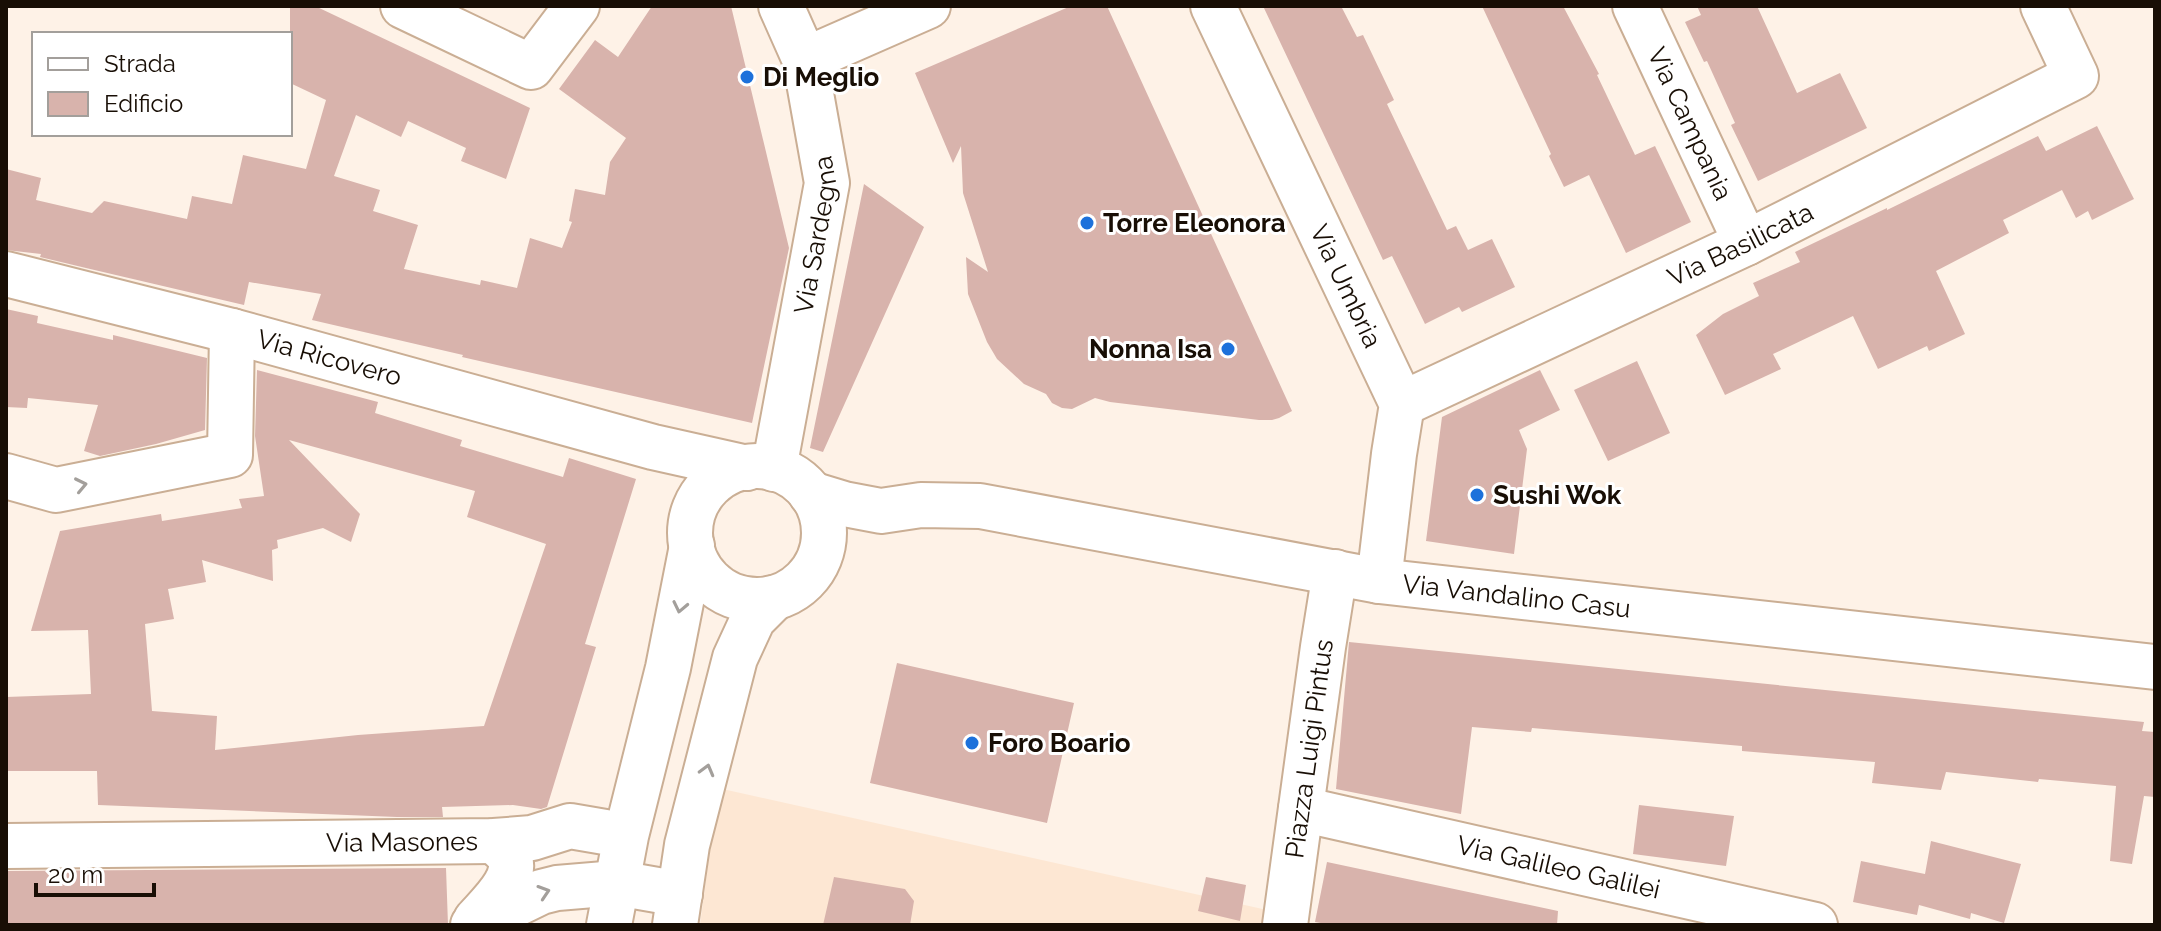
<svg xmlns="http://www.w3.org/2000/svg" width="2161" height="931" font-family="Raleway,sans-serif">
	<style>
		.built { fill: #fde7d3 }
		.building { fill: #d8b3ac; fill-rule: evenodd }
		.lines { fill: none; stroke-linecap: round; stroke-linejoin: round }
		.street-casing { stroke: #caae94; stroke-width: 48 }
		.secondary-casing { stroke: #caae94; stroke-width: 48 }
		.street { stroke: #fff; stroke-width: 44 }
		.secondary { stroke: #fff; stroke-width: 44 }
		.oneway { stroke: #a39f9b }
		.poi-dot { fill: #1d71db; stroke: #fff; stroke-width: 3 }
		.labels { text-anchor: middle; stroke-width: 6; stroke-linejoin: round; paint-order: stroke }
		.poi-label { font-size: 26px; font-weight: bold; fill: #180e05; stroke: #fff; text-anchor: start }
		.street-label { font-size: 26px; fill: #180e05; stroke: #fff }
	</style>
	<rect width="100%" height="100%" fill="#fef2e7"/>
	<path class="built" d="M 718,788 L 1267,910 L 1266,925 L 700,925 Z"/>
	<path class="building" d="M 290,6 L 315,6 L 530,108 L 506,179 L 461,161 L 466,148 L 408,121 L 401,137 L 356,115 L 334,176 L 380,190 L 373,211 L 418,225 L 404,269 L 480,285 L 481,280 L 517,288 L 530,238 L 562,248 L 572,222 L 569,221 L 575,189 L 605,195 L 610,162 L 626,138 L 559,89 L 595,40 L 618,57 L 652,6 L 731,6 L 789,248 L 752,423 L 462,357 L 463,355 L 312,320 L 321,294 L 249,282 L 244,305 L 86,268 L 40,257 L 41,254 L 6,250 L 6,169 L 41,178 L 36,200 L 92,213 L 104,201 L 187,219 L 192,196 L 232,204 L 243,155 L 306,169 L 326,100 L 290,83 Z
		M 1071,6 L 1107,6 L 1292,411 L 1279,418 L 1272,420 L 1259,420 L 1110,402 L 1095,398 L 1072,409 L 1062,408 L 1052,403 L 1046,394 L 1024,384 L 997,359 L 987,342 L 968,294 L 966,257 L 988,272 L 963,193 L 961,146 L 953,163 L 915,73 Z
		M 1263,6 L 1341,6 L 1357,37 L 1363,35 L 1394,100 L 1387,104 L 1447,230 L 1456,226 L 1468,250 L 1492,239 L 1515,287 L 1462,312 L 1459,307 L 1425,324 L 1392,256 L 1383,260 Z
		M 1482,6 L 1563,6 L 1599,74 L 1597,75 L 1635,155 L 1655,146 L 1691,222 L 1626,253 L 1589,175 L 1564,187 L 1549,156 L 1551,154 Z
		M 1697,6 L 1757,6 L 1797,93 L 1840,73 L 1867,128 L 1758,181 L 1731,125 L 1735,123 L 1707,61 L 1704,62 L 1685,22 L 1701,15 Z
		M 2097,126 L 2134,199 L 2092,220 L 2088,211 L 2076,218 L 2062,190 L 2003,220 L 2009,233 L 1936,271 L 1965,334 L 1929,351 L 1927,346 L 1878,369 L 1853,316 L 1773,354 L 1781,369 L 1725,395 L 1696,335 L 1723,314 L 1759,296 L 1753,283 L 1800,262 L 1795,252 L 1887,208 L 1887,210 L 2038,136 L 2046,151 Z
		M 864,184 L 924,227 L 823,452 L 810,448 Z
		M 6,309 L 38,316 L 37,323 L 113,340 L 113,335 L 207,358 L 205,430 L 156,444 L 100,456 L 84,451 L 98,405 L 28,398 L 27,408 L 6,407 Z
		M 1637,361 L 1670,433 L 1608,461 L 1574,390 Z
		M 257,370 L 378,402 L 375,413 L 462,440 L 460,446 L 563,477 L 569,458 L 636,479 L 585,644 L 596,647 L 547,807 L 541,809 L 513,805 L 442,807 L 443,817 L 397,817 L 98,805 L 97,771 L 6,771 L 6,697 L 91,694 L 88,630 L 31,631 L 60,531 L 161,514 L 162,521 L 242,508 L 239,499 L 264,496 L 255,436 ZM 289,440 L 475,491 L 467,517 L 546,544 L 484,726 L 358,735 L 215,750 L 217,716 L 152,711 L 145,624 L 174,619 L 168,589 L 206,582 L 202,560 L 273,581 L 272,550 L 278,548 L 277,540 L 323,528 L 351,542 L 360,514 Z
		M 1540,370 L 1560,410 L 1519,430 L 1527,449 L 1514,554 L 1426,541 L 1442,417 Z
		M 1349,642 L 2144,722 L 2142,731 L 2155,732 L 2155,797 L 2144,796 L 2132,864 L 2110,861 L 2116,786 L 2039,779 L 2038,782 L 1946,772 L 1941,790 L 1872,783 L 1875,762 L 1742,751 L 1742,746 L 1532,728 L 1531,732 L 1472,727 L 1461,814 L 1336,789 Z
		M 897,663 L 1074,703 L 1047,823 L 870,783 Z
		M 1639,805 L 1734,816 L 1726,866 L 1633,854 Z
		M 1931,841 L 2021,864 L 2004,923 L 1971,913 L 1970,919 L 1919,905 L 1917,915 L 1853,902 L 1861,861 L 1925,874 Z
		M 1327,862 L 1558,911 L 1557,925 L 1332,925 L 1315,922 Z
		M 446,868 L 448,925 L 6,925 L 6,871 Z
		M 834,877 L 905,889 L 914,901 L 910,925 L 823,925 Z
		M 1206,877 L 1246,885 L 1240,921 L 1198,911 Z"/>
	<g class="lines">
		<defs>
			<g id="street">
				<path d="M 403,6 L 531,67 L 577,6"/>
				<path id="s1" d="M 1213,6 L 1402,404 L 1394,454 L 1379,581"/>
				<path id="s2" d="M 1635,6 L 1746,243"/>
				<path d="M 805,60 L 928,6"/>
				<path id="s3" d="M 1402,404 L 1746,243 L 2076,76 L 2043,6"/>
				<path d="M 6,476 L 56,490 L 230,455 L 232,331"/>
				<path id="s4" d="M 1301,809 L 1815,925"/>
				<path id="s5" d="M 6,846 L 494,841 L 532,838 L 570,826 L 605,832"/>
				<path id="s6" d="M 1285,925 L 1323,647 L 1335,572"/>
			</g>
			<g id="secondary">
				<path id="s7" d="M 6,274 L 232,331 L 653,447 L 747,468"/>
				<circle cx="757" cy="533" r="67"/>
				<path id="s8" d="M 774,469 L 827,183 L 805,60 L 781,6"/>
				<path id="s9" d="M 811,494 L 844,504 L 881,511 L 921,505 L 980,506 L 1379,581 L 2155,667"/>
				<path d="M 476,920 C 489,905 521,877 508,855 C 505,850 498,845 494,841"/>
				<path d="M 473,925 L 541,892 L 557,888 L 617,883 L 680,894"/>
				<path d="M 609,925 L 626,836 L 668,668 L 692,546"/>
				<path d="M 675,925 L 687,845 L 735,658 L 753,619 L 774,598"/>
			</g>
		</defs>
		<use href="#street" class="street-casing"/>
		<use href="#secondary" class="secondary-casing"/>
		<use href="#street" class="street"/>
		<use href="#secondary" class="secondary"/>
	</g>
	<defs><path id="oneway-chevron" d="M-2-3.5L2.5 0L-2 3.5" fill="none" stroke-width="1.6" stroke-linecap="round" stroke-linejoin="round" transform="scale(2)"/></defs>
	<g class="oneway">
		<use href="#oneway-chevron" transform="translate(81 485) rotate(-12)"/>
		<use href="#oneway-chevron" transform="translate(680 607) rotate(102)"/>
		<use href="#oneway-chevron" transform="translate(707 770) rotate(-75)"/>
		<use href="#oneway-chevron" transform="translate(544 892) rotate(-18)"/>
	</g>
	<g class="poi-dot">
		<circle cx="747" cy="77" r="8"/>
		<circle cx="1087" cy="223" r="8"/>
		<circle cx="1228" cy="349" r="8"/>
		<circle cx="1477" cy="495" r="8"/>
		<circle cx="972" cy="743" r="8"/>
	</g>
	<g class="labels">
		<g class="poi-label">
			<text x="763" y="86">Di Meglio</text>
			<text x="1103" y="232">Torre Eleonora</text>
			<text x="1212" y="358" text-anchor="end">Nonna Isa</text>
			<text x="1493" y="504">Sushi Wok</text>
			<text x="988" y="752">Foro Boario</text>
		</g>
		<g class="street-label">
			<text dy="9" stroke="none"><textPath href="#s2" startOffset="130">Via Campania</textPath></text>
			<text dy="9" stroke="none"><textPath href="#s8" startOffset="238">Via Sardegna</textPath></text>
			<text dy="9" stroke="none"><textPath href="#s3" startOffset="374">Via Basilicata</textPath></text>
			<text dy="9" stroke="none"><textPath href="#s1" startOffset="310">Via Umbria</textPath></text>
			<text dy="9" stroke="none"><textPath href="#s7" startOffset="334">Via Ricovero</textPath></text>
			<text dy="9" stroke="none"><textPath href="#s9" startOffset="716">Via Vandalino Casu</textPath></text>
			<text dy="9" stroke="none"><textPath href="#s6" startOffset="178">Piazza Luigi Pintus</textPath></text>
			<text dy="9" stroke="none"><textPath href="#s5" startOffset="396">Via Masones</textPath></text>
			<text dy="9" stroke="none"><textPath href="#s4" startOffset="264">Via Galileo Galilei</textPath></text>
		</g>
	</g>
	<rect width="2161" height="931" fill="none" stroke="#180e05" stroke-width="16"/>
	<rect x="32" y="32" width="260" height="104" fill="#ffffff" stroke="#a39f9b" stroke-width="2"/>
	<rect x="48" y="58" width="40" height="12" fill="#ffffff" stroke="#a39f9b" stroke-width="2"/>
	<text x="104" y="72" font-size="24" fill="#180e05">Strada</text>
	<rect x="48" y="92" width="40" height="24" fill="#d8b3ac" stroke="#a39f9b" stroke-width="2"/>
	<text x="104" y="112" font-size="24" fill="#180e05">Edificio</text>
	<path d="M36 883v12h118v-12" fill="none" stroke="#180e05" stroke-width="4"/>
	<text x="48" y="883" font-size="24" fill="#180e05" stroke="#ffffff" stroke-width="6" paint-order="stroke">20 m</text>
</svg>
